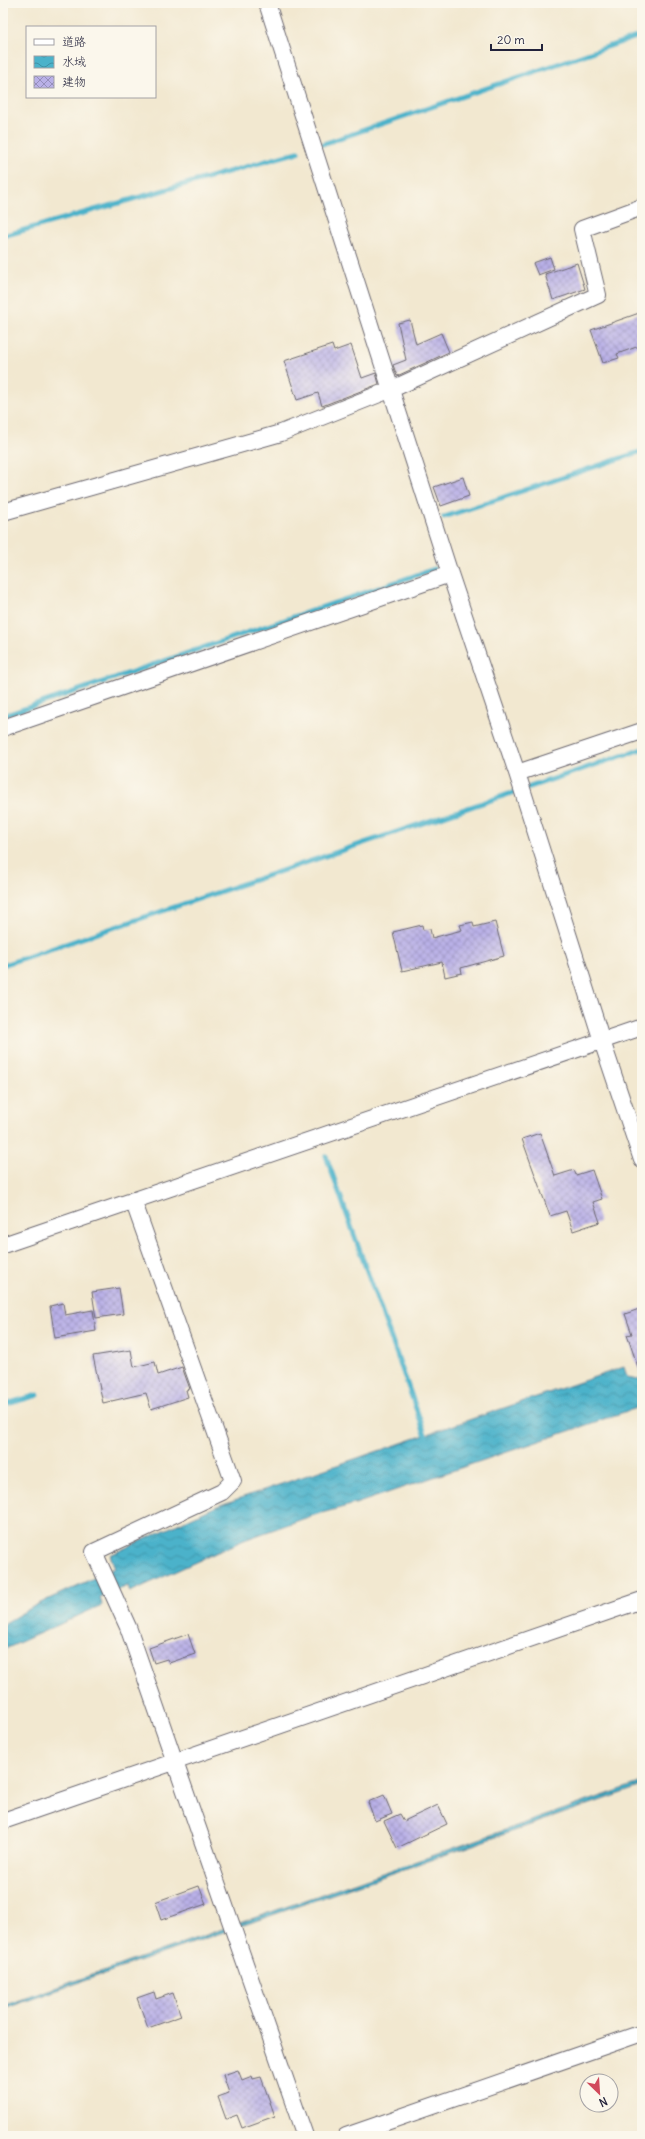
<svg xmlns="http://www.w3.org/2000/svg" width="645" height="2139" font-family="Delius,'Klee One',sans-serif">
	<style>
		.water { fill: url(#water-waves); stroke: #366a82 }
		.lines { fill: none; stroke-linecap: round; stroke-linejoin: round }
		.stream { stroke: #4bb2ca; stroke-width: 5 }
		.building { fill: url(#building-cross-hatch) }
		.street-casing { stroke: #6b676f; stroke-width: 18 }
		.street { stroke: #fff; stroke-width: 16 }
	</style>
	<defs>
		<pattern id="water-waves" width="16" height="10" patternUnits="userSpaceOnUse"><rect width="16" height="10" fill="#4bb2ca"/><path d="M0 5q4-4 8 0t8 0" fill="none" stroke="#3e90a5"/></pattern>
		<pattern id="building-cross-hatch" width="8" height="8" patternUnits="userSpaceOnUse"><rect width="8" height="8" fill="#b9b0e7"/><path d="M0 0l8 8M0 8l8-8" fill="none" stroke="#968fbc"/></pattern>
	</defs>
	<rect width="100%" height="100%" fill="#fbf7ec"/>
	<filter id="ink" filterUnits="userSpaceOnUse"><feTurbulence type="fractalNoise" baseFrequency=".025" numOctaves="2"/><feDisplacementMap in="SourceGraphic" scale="8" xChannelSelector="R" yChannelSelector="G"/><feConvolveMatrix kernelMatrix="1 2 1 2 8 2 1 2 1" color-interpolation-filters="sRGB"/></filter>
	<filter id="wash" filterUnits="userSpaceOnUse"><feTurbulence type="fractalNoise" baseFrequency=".012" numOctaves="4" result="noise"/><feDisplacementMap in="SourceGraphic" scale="16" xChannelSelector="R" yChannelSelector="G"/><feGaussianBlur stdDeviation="0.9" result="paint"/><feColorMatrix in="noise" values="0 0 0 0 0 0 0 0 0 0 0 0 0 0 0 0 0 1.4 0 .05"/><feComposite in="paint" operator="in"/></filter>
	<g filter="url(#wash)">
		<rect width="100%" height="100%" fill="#f2e8d0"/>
		<path class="water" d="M 624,1367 L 627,1377 L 638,1379 L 642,1377 L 642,1406 L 355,1504 L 314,1515 L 244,1540 L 130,1592 L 128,1586 L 100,1597 L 102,1605 L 3,1650 L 3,1624 L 36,1605 L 115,1568 L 110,1555 L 217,1506 Z
			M 642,1782 L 642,1786 L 3,2009 L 3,2006 Z"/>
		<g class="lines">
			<path class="stream" d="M 323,144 L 642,35
				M 3,236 L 298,152
				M 444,517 L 642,451
				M 3,716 L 434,569
				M 3,965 L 642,749
				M 326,1156 L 428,1442
				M 3,1405 L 38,1395"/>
		</g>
		<g id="blocks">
			<path class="building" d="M 550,257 L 554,269 L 538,275 L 533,263 Z
				M 577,263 L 585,289 L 553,300 L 545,274 Z
				M 642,312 L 642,345 L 617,354 L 619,358 L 603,363 L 591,330 Z
				M 410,320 L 416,344 L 441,333 L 449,352 L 397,376 L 393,365 L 406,360 L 398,323 Z
				M 332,345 L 334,351 L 351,345 L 362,378 L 376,373 L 379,384 L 322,406 L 318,393 L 297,400 L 284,361 Z
				M 463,477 L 469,496 L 441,506 L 434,487 Z
				M 473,922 L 474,927 L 495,922 L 504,956 L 461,968 L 462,973 L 445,977 L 442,962 L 402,971 L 393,932 L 422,925 L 423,930 L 430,929 L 432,938 L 462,930 L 460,925 Z
				M 540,1133 L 555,1176 L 574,1170 L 576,1175 L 592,1170 L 602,1199 L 593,1202 L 600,1222 L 573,1231 L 566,1211 L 550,1216 L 522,1139 Z
				M 119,1288 L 123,1314 L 96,1318 L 92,1292 Z
				M 63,1303 L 65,1315 L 93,1310 L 96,1331 L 55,1338 L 50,1306 Z
				M 642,1308 L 642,1373 L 640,1373 L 627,1335 L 632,1334 L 625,1314 Z
				M 131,1350 L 134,1367 L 155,1362 L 158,1375 L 182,1367 L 190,1389 L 186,1390 L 188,1397 L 151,1409 L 146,1393 L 103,1403 L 93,1356 Z
				M 188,1634 L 195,1654 L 169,1663 L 167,1659 L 154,1663 L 149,1648 Z
				M 384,1795 L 392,1814 L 375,1821 L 368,1802 Z
				M 438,1805 L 447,1824 L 397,1848 L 384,1821 L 400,1814 L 404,1821 Z
				M 199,1886 L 206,1904 L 161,1920 L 155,1902 Z
				M 154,1992 L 156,1999 L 173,1993 L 181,2016 L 148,2028 L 137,1998 Z
				M 238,2070 L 242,2080 L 252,2076 L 253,2079 L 261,2077 L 275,2116 L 242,2128 L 237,2115 L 226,2119 L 218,2097 L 229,2093 L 223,2075 Z"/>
		</g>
	</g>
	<g filter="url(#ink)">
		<use href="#blocks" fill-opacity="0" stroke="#6b676f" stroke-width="1"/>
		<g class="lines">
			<defs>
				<path id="street" d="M 267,3 L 450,574 L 517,773 L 602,1041 L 642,1160
					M 3,512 L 281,433 L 392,389 L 598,295 L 582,229 L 642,207
					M 3,728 L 450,574
					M 517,773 L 642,731
					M 133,1200 L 233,1481 L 222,1492 L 94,1552 L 128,1627 L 305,2136
					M 3,1245 L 642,1027
					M 3,1821 L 642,1600
					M 346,2136 L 642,2033"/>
			</defs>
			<use href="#street" class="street-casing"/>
			<use href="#street" class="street"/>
		</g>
	</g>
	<rect width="645" height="2139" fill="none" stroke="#fbf7ec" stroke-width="16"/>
	<rect x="26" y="26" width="130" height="72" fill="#fbf7ec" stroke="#a4a2a5"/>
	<rect x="34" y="39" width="20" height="6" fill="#ffffff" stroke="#a4a2a5"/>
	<text x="62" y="46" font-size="12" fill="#22223b">道路</text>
	<rect x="34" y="56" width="20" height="12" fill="url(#water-waves)" stroke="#a4a2a5"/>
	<text x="62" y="66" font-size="12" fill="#22223b">水域</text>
	<rect x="34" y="76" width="20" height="12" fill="url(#building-cross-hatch)" stroke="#a4a2a5"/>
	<text x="62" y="86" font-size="12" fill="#22223b">建物</text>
	<g transform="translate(599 2093) rotate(155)"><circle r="19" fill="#fbf7ec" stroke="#a4a2a5"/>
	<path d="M0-3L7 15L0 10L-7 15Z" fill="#d1495b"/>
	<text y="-6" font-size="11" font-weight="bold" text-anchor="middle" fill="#22223b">N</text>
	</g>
	<path d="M491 44v6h51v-6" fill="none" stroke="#22223b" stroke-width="2"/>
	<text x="497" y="44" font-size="12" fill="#22223b" stroke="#fbf7ec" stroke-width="3" paint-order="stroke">20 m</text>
</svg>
